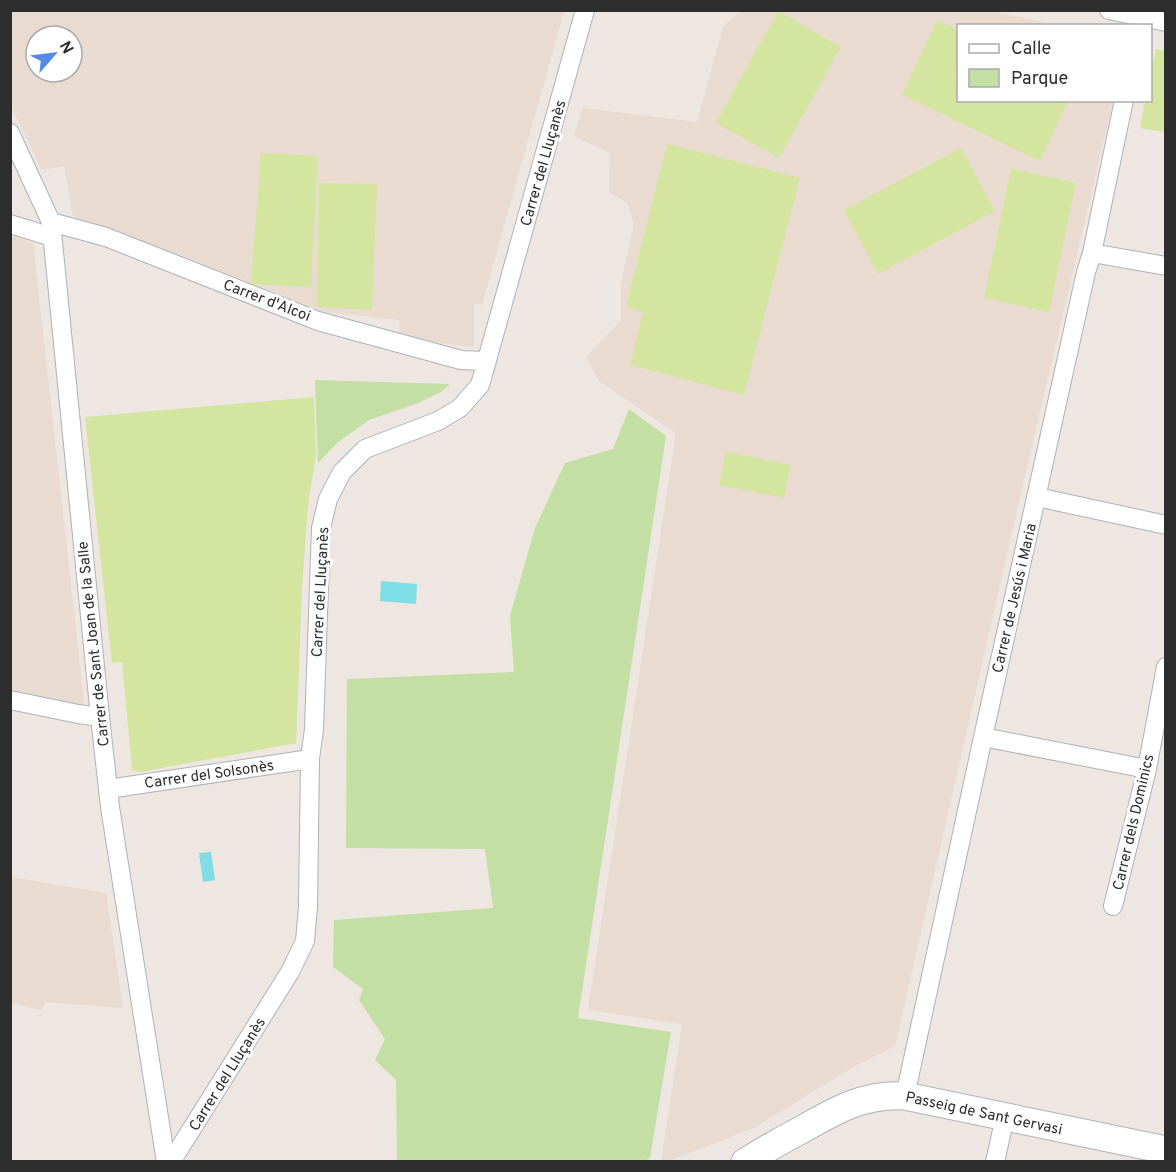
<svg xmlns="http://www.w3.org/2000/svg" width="1176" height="1172" font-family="Overpass,sans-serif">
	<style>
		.education { fill: #e9dbd0; fill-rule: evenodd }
		.green { fill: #c3dfa3 }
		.pitch { fill: #d4e5a0 }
		.water { fill: #7edde5 }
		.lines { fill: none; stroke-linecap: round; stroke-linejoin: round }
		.street-casing { stroke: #aeb2b8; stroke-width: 20 }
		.secondary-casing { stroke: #aeb2b8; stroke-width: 29 }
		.street { stroke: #fff; stroke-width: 18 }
		.secondary { stroke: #fff; stroke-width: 27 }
		.labels { text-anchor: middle; stroke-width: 6; stroke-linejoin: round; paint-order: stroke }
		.street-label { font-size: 15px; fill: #2d2d2d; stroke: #fff }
	</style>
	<rect width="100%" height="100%" fill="#ede6e1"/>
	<path class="education" d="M 11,11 L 564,11 L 482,305 L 474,303 L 474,347 L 398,338 L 400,320 L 325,312 L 76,220 L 72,212 L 64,166 L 42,170 L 11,107 ZM 36,36 L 72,36 L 72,72 L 36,72 Z
		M 740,11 L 992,11 L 1053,25 L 958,26 L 958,100 L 1113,101 L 1020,497 L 895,1046 L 855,1066 L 754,1128 L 669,1161 L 661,1161 L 682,1024 L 588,1010 L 676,433 L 599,381 L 586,357 L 621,320 L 621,283 L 634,224 L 627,203 L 609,192 L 610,153 L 574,136 L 583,108 L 697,122 L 723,27 Z
		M 10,235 L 33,243 L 84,701 L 82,709 L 11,690 Z
		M 11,877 L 106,893 L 123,1008 L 45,1002 L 41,1010 L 11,1003 Z"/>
	<path class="green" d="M 315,380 L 450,384 L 441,392 L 418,403 L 369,420 L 338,442 L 318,463 Z
		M 629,409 L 666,436 L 578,1018 L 671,1032 L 650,1158 L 642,1162 L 397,1161 L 396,1080 L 375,1060 L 385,1039 L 359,1000 L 363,989 L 333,967 L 334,920 L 493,908 L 485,849 L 346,848 L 347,679 L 514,672 L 510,616 L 535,528 L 565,463 L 613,449 Z"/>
	<path class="pitch" d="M 778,11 L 841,47 L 779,158 L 716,123 Z
		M 937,20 L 958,30 L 958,100 L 1068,101 L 1040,161 L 902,95 Z
		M 1156,49 L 1165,51 L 1165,132 L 1140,128 L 1145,101 L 1150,100 L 1151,74 Z
		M 667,144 L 800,178 L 744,395 L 630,365 L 643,312 L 626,307 Z
		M 961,148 L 995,211 L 878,274 L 844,210 Z
		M 261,153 L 318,156 L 311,287 L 251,284 Z
		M 1011,169 L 1076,183 L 1049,312 L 984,298 Z
		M 319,183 L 377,184 L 372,310 L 317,307 Z
		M 314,397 L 316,455 L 308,505 L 302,589 L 296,743 L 140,772 L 132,770 L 122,662 L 112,663 L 85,417 Z
		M 726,452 L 791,465 L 784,498 L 719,485 Z"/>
	<path class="water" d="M 381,581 L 417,584 L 416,604 L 380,601 Z
		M 211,852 L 215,880 L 203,882 L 199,853 Z"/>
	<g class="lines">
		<defs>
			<path id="street" d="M 1109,10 L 1166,22
				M 10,133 L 51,222 L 100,717 L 110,807 L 166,1162
				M 51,222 L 106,237 L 318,321 L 461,360 L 487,361
				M 10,224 L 52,237
				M 1092,253 L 1166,266
				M 1037,497 L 1166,525
				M 10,700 L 78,714 L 100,717
				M 983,737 L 1147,769
				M 108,789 L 310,759
				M 1113,906 L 1147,769 L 1166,667
				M 905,1096 L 987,719 L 1086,272 L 1092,253 L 1124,100
				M 171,1162 L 290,972 L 305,941 L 308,907 L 310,759 L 314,729 L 321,528 L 328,499 L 342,472 L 365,449 L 438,421 L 460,408 L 480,385 L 585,10
				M 995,1162 L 1005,1117"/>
			<path id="secondary" d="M 745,1162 C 763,1151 782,1140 801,1130 C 836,1110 863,1094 905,1096 L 1166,1150"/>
		</defs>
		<use href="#street" class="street-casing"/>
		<use href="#secondary" class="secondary-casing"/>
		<use href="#street" class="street"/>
		<use href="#secondary" class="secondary"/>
	</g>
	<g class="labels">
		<g class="street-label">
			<text transform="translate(543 163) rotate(-74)" y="5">Carrer del Lluçanès</text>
			<text transform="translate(267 300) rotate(21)" y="5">Carrer d'Alcoi</text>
			<text transform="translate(320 592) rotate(-87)" y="5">Carrer del Lluçanès</text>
			<text transform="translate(1014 598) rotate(-77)" y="5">Carrer de Jesús i Maria</text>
			<text transform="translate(93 644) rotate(-96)" y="5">Carrer de Sant Joan de la Salle</text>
			<text transform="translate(209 774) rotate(-8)" y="5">Carrer del Solsonès</text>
			<text transform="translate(1133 822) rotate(-77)" y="5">Carrer dels Dominics</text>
			<text transform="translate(227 1074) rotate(-58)" y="5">Carrer del Lluçanès</text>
			<text transform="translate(984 1113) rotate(12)" y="5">Passeig de Sant Gervasi</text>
		</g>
	</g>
	<rect width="1176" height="1172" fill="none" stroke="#2d2d2d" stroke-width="24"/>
	<rect x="957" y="24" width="195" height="78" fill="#ffffff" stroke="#ababab" stroke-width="1.5"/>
	<rect x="969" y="44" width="30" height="9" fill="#ffffff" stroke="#ababab" stroke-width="1.5"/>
	<text x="1011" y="54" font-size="18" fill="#2d2d2d">Calle</text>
	<rect x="969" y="69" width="30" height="18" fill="#c3dfa3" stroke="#ababab" stroke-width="1.5"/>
	<text x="1011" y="84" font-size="18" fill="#2d2d2d">Parque</text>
	<g transform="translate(54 54) rotate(62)"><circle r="28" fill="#ffffff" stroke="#ababab" stroke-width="1.5"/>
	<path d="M0-4.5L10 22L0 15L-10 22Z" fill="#518aeb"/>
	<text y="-9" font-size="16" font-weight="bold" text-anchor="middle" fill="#2d2d2d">N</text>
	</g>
</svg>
